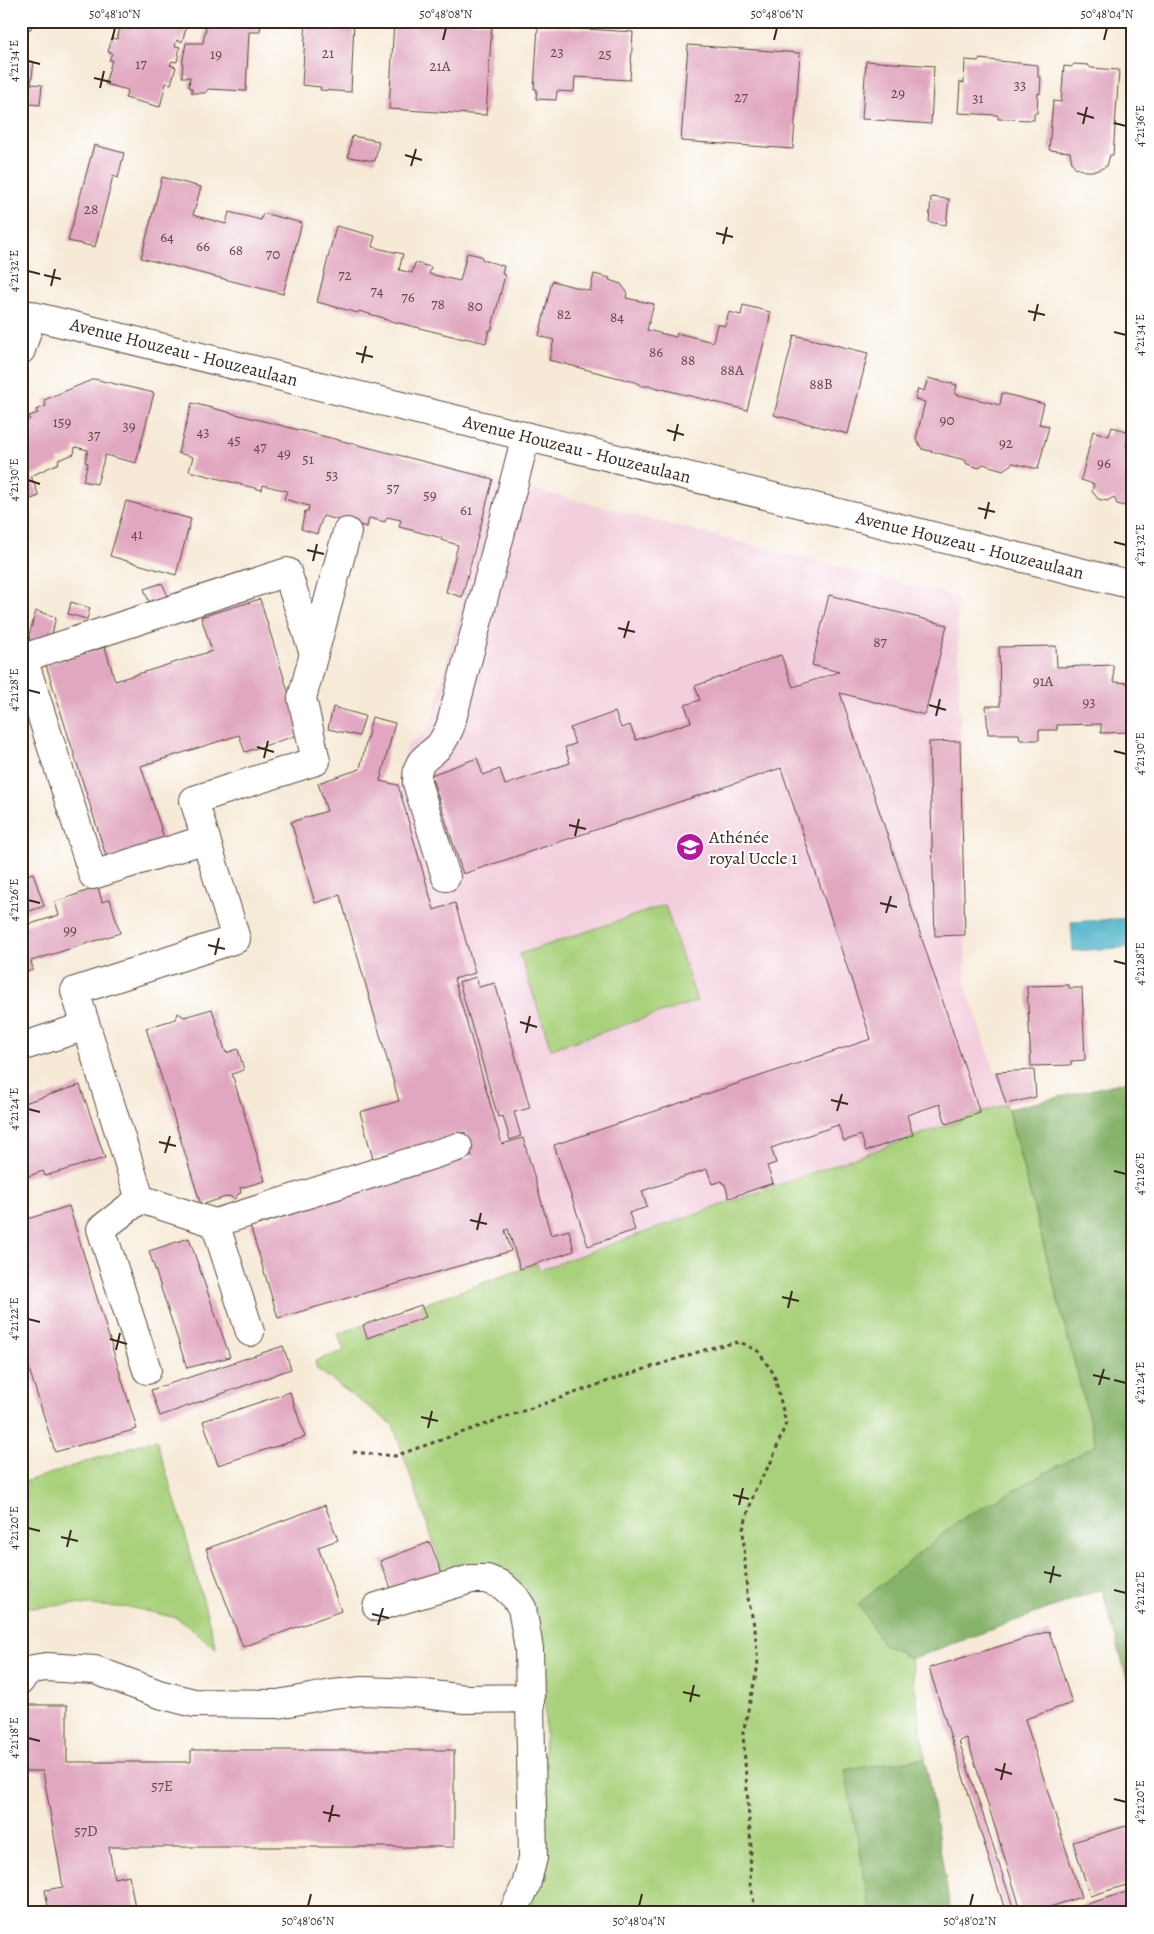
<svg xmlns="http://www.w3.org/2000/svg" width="1154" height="1934" font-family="Alegreya,serif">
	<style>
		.built { fill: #f3cfde }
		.green { fill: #a9d17b; stroke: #727e4c }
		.forest { fill: #86b36b; stroke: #606e44 }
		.water { fill: #48b1c7; stroke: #426e72 }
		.building { fill: #e1a7c0 }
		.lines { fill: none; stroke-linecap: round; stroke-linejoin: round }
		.minor-casing { stroke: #57473a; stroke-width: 30 }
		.path { stroke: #57473a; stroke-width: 3; stroke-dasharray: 4 4; stroke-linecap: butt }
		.minor { stroke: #fff; stroke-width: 28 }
		.ticks { fill: none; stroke: #3b2a1e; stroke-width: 2 }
		.labels { text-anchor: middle; stroke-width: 4; stroke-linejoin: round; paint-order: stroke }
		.number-label { font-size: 15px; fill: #644946 }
		.street-label { font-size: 18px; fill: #3b2a1e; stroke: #fff }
		.poi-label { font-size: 18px; fill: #3b2a1e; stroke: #fff; text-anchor: start }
		.neatline { fill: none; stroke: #3b2a1e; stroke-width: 2 }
		.ticks-label { font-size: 12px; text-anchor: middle; fill: #3b2a1e }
	</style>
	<rect width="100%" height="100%" fill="#fff"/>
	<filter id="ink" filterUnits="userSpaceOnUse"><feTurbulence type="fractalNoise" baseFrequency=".02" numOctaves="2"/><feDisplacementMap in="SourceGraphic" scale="10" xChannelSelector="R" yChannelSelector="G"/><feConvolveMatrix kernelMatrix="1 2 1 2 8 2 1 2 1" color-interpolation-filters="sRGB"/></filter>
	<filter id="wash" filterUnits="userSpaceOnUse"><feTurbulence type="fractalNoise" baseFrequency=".0096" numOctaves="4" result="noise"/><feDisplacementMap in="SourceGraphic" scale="20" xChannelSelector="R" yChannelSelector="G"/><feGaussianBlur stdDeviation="1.12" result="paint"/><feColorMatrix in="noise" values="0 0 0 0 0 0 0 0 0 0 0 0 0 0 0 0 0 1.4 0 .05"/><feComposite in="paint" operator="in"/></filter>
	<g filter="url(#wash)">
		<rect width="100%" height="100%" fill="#f6ead7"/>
		<path class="built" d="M 493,479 L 957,597 L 966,986 L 1006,1104 L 539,1270 L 398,785 L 407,745 L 424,734 L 433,717 Z"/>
		<path class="green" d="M 665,905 L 697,1001 L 551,1049 L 520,954 Z
			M 1006,1104 L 1096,1445 L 958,1521 L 882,1643 L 911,1659 L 925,1758 L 845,1770 L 871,1913 L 525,1913 L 542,1856 L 546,1679 L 542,1626 L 532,1601 L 518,1583 L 488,1565 L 445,1576 L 393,1425 L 317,1369 L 315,1361 L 344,1351 L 338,1334 L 363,1325 L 368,1338 L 425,1317 L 421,1305 L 537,1264 L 539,1270 Z
			M 156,1439 L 183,1526 L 216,1648 L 177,1618 L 133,1608 L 71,1604 L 21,1609 L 21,1483 Z"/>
		<path class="forest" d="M 1133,1080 L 1133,1700 L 1102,1589 L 911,1659 L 882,1643 L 858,1604 L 958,1521 L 1096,1445 L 1008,1109 Z
			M 925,1758 L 951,1913 L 871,1913 L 845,1770 Z"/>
		<path class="water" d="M 1131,918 L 1133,947 L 1073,951 L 1071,922 Z"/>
		<g id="blocks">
			<path class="building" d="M 21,21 L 32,21 L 31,29 L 26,29 L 22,54 Z
				M 122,21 L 182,21 L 182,23 L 187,25 L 182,42 L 177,40 L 175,46 L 180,47 L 177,62 L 172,61 L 170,65 L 176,67 L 171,84 L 166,83 L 160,107 L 125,98 L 128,90 L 105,84 L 112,60 L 109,60 L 112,53 L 108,52 L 112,38 L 117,39 Z
				M 207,21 L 261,21 L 260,32 L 249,32 L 246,91 L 208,89 L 205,93 L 192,93 L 192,88 L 189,87 L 190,77 L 182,77 L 183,59 L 186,43 L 203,43 Z
				M 306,21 L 354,21 L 351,92 L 320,90 L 321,87 L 302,85 Z
				M 394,21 L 492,23 L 486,115 L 389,109 Z
				M 538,26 L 633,32 L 630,80 L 575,77 L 574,92 L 557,91 L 556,100 L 536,99 L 537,89 L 534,89 Z
				M 688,45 L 800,53 L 793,149 L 681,141 Z
				M 979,59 L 1038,65 L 1038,77 L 1041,77 L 1040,94 L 1038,93 L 1037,113 L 1034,113 L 1034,120 L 998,119 L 998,116 L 997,115 L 958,113 L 960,82 L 964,83 L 965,60 L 979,61 Z
				M 21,60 L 34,62 L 31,84 L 42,85 L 40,105 L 21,103 Z
				M 866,61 L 934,66 L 931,124 L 862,119 Z
				M 1074,64 L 1088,65 L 1091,68 L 1119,70 L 1113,155 L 1110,155 L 1107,166 L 1096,171 L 1085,171 L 1076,168 L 1072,163 L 1070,152 L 1049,150 L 1053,101 L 1061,102 L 1064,66 L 1071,67 Z
				M 352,136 L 379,141 L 375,161 L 348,157 Z
				M 94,145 L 124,153 L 118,178 L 113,176 L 95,247 L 68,241 Z
				M 162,177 L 201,187 L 193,215 L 226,224 L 229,212 L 261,220 L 263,213 L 302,223 L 283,294 L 141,258 Z
				M 931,197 L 949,199 L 946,225 L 929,222 Z
				M 336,226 L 375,236 L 372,247 L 403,254 L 399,270 L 412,273 L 415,263 L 431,267 L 429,274 L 460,281 L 467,253 L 481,256 L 483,260 L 504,266 L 502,274 L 505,275 L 491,331 L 489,330 L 486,343 L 465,338 L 464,339 L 383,319 L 384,318 L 359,311 L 358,313 L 317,302 Z
				M 594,274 L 610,278 L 609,280 L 621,284 L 627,292 L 626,298 L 654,304 L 647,330 L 676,337 L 677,333 L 713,342 L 717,324 L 725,326 L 729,312 L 741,315 L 743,305 L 770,312 L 769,322 L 747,410 L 650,386 L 642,386 L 635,382 L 549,360 L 554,340 L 539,336 L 552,281 L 590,291 Z
				M 794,335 L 868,353 L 848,434 L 774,415 Z
				M 928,378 L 957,385 L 955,394 L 1000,405 L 1002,393 L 1044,404 L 1039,424 L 1049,426 L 1038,469 L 1013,463 L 1003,470 L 983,464 L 979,468 L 967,464 L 965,460 L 922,449 L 916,439 L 925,402 L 915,399 L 918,389 L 924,391 Z
				M 94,379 L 154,393 L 136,463 L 105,455 L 97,484 L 83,481 L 88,463 L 85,462 L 88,450 L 75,447 L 74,454 L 58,460 L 59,463 L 31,476 L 39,496 L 21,503 L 21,423 L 30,419 L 29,416 L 38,413 L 36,410 L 46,406 L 44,400 Z
				M 192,403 L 493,479 L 462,597 L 446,592 L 458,545 L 441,540 L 442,538 L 399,527 L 401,520 L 387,517 L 385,522 L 369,518 L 367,527 L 323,516 L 317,534 L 301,529 L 305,511 L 308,511 L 309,506 L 284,499 L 287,491 L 263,485 L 262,490 L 189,471 L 193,457 L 178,453 Z
				M 1112,427 L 1130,432 L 1126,446 L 1133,447 L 1133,502 L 1125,506 L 1117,504 L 1114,497 L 1107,501 L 1098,499 L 1092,491 L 1094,484 L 1081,480 L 1093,431 L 1109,436 Z
				M 126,501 L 191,519 L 176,575 L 110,556 Z
				M 162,583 L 168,596 L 149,602 L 144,589 Z
				M 829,595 L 947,625 L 925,715 L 840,693 L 980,1113 L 946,1124 L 940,1104 L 907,1115 L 913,1135 L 866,1151 L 861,1135 L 844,1141 L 838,1125 L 771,1148 L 776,1163 L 767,1166 L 773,1183 L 729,1198 L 725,1184 L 723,1184 L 722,1181 L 712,1184 L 707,1169 L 642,1191 L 647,1207 L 629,1213 L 635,1230 L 588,1246 L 554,1145 L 871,1039 L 781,768 L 463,874 L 431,775 L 477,758 L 483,775 L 500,769 L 505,785 L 570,763 L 565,747 L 575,744 L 570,728 L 615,712 L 621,728 L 630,725 L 636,740 L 691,722 L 685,705 L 700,700 L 695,686 L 781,655 L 793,687 L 839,672 L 812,665 Z
				M 260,599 L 301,734 L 245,752 L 239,735 L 141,766 L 165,841 L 107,859 L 46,665 L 105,647 L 115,681 L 212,651 L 201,617 Z
				M 71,602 L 90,608 L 87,619 L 68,614 Z
				M 36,611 L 56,617 L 52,634 L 30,641 L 29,635 Z
				M 1056,646 L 1057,667 L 1113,665 L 1114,682 L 1132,683 L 1132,706 L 1129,706 L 1130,732 L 1101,733 L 1101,724 L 1057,725 L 1057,730 L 1039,730 L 1039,740 L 1020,740 L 1019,734 L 988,734 L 986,706 L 1000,706 L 999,647 Z
				M 333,707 L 365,716 L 359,736 L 328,729 Z
				M 372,717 L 395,723 L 380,781 L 398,785 L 434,910 L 455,903 L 475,973 L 454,979 L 502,1144 L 523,1138 L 551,1235 L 569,1230 L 574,1251 L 520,1269 L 508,1229 L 505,1230 L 511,1251 L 278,1318 L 250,1225 L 472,1157 L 465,1132 L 373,1159 L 360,1112 L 399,1101 L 340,895 L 315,903 L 291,822 L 327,811 L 318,783 L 360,769 Z
				M 960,741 L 965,935 L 935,936 L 929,742 Z
				M 33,873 L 44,906 L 21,914 L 21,877 Z
				M 98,887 L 102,902 L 110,899 L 120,933 L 31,961 L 33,970 L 21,973 L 21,927 L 59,915 L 55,902 Z
				M 476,977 L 479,987 L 495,983 L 530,1108 L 514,1112 L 521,1136 L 510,1140 L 503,1116 L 498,1117 L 459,982 Z
				M 1069,985 L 1069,988 L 1082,988 L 1085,1060 L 1071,1061 L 1071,1065 L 1031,1066 L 1027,986 Z
				M 212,1009 L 226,1053 L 238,1049 L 244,1070 L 232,1074 L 265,1181 L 240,1188 L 241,1193 L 238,1194 L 235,1199 L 229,1196 L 201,1205 L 146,1028 L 176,1019 L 178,1013 L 184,1017 Z
				M 1034,1070 L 1036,1097 L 1006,1104 L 996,1072 Z
				M 80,1085 L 105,1158 L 45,1176 L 43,1171 L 21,1179 L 21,1124 L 27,1122 L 21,1104 Z
				M 69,1206 L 137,1429 L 55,1452 L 21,1343 L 21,1221 Z
				M 189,1238 L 230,1357 L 187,1368 L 149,1251 Z
				M 421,1305 L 426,1317 L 367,1338 L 363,1325 Z
				M 283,1346 L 291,1369 L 160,1416 L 151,1390 Z
				M 290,1392 L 305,1437 L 218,1465 L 203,1421 Z
				M 325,1505 L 338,1540 L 318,1547 L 341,1611 L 243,1647 L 206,1549 Z
				M 430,1542 L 442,1574 L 393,1593 L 380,1561 Z
				M 1049,1631 L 1072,1703 L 1025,1719 L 1081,1897 L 1031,1913 L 1022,1913 L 967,1738 L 959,1741 L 1015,1913 L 1006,1913 L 929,1668 Z
				M 21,1699 L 29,1699 L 29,1705 L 67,1705 L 67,1762 L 191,1762 L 191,1750 L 454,1750 L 454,1847 L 109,1847 L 114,1878 L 129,1875 L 136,1913 L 49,1913 L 45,1890 L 63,1887 L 43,1771 L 21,1771 Z
				M 1126,1826 L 1133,1846 L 1133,1883 L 1090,1896 L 1073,1842 Z
				M 1133,1890 L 1133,1913 L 1061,1913 L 1061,1912 Z"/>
		</g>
	</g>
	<g filter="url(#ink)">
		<use href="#blocks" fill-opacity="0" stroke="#57473a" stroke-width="1"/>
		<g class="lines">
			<defs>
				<path id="minor" d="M 21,313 L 1133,585
					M 21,350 L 32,315
					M 206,839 L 93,875 L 23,658 L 287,572 L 314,654
					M 446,877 L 417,783 C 416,758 426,760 440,745 C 444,740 447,733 450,727 L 526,436
					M 86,1026 L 75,991 L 236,939 L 194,800 L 316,761 L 302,698 L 347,532
					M 21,1047 L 86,1026 L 140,1199 L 101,1229 L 147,1370
					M 140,1199 L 215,1223 L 250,1332
					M 215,1223 L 458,1147
					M 377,1607 L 471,1579 L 487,1579 L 502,1585 L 515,1597 L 522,1608 L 529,1649 L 533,1858 L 526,1885 L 513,1913
					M 21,1680 L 24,1674 L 33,1669 L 46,1667 L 95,1670 L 159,1694 L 194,1703 L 278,1704 L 332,1694 L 363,1691 L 416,1693 L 465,1699 L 530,1698"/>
			</defs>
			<use href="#minor" class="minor-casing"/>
			<path class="path" d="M 353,1452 L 395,1456 L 620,1377 L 714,1347 L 740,1342 L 758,1351 L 774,1374 L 786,1423 L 772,1460 L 755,1490 L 743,1529 L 747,1594 L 755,1629 L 758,1665 L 743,1733 L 751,1846 L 750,1883 L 756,1913"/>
			<use href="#minor" class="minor"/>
		</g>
	</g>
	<path class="ticks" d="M 112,40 L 115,28M 443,40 L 446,28M 774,40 L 777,28M 1104,40 L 1107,28M 28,61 L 40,64M 94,78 L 111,82M 100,88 L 104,71M 1077,113 L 1094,118M 1114,123 L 1126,126M 1083,124 L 1087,107M 405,155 L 422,160M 411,166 L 416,149M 716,233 L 733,237M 723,244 L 727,227M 28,271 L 40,274M 44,275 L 61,279M 51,286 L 55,269M 1028,311 L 1045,315M 1034,321 L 1038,304M 1114,332 L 1126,335M 356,353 L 373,357M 362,363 L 366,346M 667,430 L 684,435M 674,441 L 678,424M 28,480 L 40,484M 978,508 L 995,512M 985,519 L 989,502M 1114,542 L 1126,545M 307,550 L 324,554M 313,561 L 317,544M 618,628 L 635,632M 624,638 L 629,621M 28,690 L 40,693M 929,705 L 946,710M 936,716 L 940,699M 257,747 L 274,752M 1114,751 L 1126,754M 264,758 L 268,741M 569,825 L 586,829M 575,836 L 579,819M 28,900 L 40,903M 880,903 L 897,907M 886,913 L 891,896M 208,945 L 225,949M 215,955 L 219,938M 1114,961 L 1126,964M 520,1022 L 537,1027M 526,1033 L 530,1016M 831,1100 L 848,1104M 28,1109 L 40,1112M 837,1111 L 842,1094M 159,1142 L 176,1146M 165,1153 L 170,1136M 1114,1171 L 1126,1174M 470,1220 L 487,1224M 477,1230 L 481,1213M 782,1297 L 799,1301M 788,1308 L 792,1291M 28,1319 L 40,1322M 110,1339 L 127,1344M 116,1350 L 120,1333M 1093,1375 L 1110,1379M 1114,1380 L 1126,1383M 1099,1385 L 1104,1369M 421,1417 L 438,1421M 428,1428 L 432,1411M 733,1495 L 749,1499M 739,1505 L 743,1488M 28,1528 L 40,1531M 61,1537 L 78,1541M 67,1547 L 71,1530M 1044,1572 L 1061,1576M 1050,1583 L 1054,1566M 1114,1590 L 1126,1593M 372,1614 L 389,1618M 378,1625 L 383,1608M 683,1692 L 700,1696M 690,1702 L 694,1685M 28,1738 L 40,1741M 995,1769 L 1012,1774M 1001,1780 L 1005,1763M 1114,1799 L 1126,1802M 323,1812 L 340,1816M 329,1822 L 333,1805M 308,1906 L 311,1894M 639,1906 L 642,1894M 970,1906 L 973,1894"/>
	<defs>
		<symbol id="school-disc" viewBox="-11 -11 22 22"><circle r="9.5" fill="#b5179e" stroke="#fff"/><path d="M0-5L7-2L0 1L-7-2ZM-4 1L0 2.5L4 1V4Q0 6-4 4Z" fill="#fff"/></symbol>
	</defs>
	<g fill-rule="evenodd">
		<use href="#school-disc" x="674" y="831" width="32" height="32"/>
	</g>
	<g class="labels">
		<g class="number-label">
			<text x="557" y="57">23</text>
			<text x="328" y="58">21</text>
			<text x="216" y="59">19</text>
			<text x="605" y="59">25</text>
			<text x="141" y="69">17</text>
			<text x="440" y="71">21A</text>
			<text x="1020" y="90">33</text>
			<text x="898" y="98">29</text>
			<text x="741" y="102">27</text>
			<text x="978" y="103">31</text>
			<text x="91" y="214">28</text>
			<text x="167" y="242">64</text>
			<text x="203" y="251">66</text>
			<text x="236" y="255">68</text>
			<text x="273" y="259">70</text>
			<text x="345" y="280">72</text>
			<text x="377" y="296">74</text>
			<text x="408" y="302">76</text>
			<text x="438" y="309">78</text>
			<text x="475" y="311">80</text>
			<text x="564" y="319">82</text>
			<text x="617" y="322">84</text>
			<text x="656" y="357">86</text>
			<text x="688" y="365">88</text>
			<text x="732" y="375">88A</text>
			<text x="821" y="389">88B</text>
			<text x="947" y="425">90</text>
			<text x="62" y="427">159</text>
			<text x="129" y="431">39</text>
			<text x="203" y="437">43</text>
			<text x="94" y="440">37</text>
			<text x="234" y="445">45</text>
			<text x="1006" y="448">92</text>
			<text x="260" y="452">47</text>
			<text x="284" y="458">49</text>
			<text x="308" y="464">51</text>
			<text x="1104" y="468">96</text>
			<text x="332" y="480">53</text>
			<text x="393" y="493">57</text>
			<text x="430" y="500">59</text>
			<text x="466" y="515">61</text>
			<text x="137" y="539">41</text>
			<text x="880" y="647">87</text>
			<text x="1043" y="686">91A</text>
			<text x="1089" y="707">93</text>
			<text x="70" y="935">99</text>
			<text x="162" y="1791">57E</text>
			<text x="86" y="1836">57D</text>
		</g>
		<g class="street-label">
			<text transform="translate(184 352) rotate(14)" y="6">Avenue Houzeau - Houzeaulaan</text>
			<text transform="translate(577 449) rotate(14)" y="6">Avenue Houzeau - Houzeaulaan</text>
			<text transform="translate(970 545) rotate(14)" y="6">Avenue Houzeau - Houzeaulaan</text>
		</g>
		<g class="poi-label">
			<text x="709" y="843">Athénée<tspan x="709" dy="21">royal Uccle 1</tspan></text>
		</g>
	</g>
	<rect width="1154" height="1934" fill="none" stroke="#fff" stroke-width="55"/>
	<rect x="28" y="28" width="1098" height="1878" class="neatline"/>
	<g class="ticks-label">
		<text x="115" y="18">50°48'10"N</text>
		<text x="446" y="18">50°48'08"N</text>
		<text x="777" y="18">50°48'06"N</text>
		<text x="1107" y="18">50°48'04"N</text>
		<text transform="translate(14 61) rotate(-90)" y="4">4°21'34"E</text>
		<text transform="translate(1140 126) rotate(-90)" y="4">4°21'36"E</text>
		<text transform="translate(14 271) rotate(-90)" y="4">4°21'32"E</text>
		<text transform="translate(1140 335) rotate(-90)" y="4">4°21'34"E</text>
		<text transform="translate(14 480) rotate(-90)" y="4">4°21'30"E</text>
		<text transform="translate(1140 545) rotate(-90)" y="4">4°21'32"E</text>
		<text transform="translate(14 690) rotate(-90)" y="4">4°21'28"E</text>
		<text transform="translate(1140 754) rotate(-90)" y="4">4°21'30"E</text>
		<text transform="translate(14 900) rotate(-90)" y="4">4°21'26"E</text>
		<text transform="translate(1140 964) rotate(-90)" y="4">4°21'28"E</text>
		<text transform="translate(14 1109) rotate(-90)" y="4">4°21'24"E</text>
		<text transform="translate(1140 1174) rotate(-90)" y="4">4°21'26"E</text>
		<text transform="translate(14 1319) rotate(-90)" y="4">4°21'22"E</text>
		<text transform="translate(1140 1383) rotate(-90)" y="4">4°21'24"E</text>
		<text transform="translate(14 1528) rotate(-90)" y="4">4°21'20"E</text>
		<text transform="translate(1140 1593) rotate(-90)" y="4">4°21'22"E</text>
		<text transform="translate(14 1738) rotate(-90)" y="4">4°21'18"E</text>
		<text transform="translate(1140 1802) rotate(-90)" y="4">4°21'20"E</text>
		<text x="308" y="1925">50°48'06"N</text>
		<text x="639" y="1925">50°48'04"N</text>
		<text x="970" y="1925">50°48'02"N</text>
	</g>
</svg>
